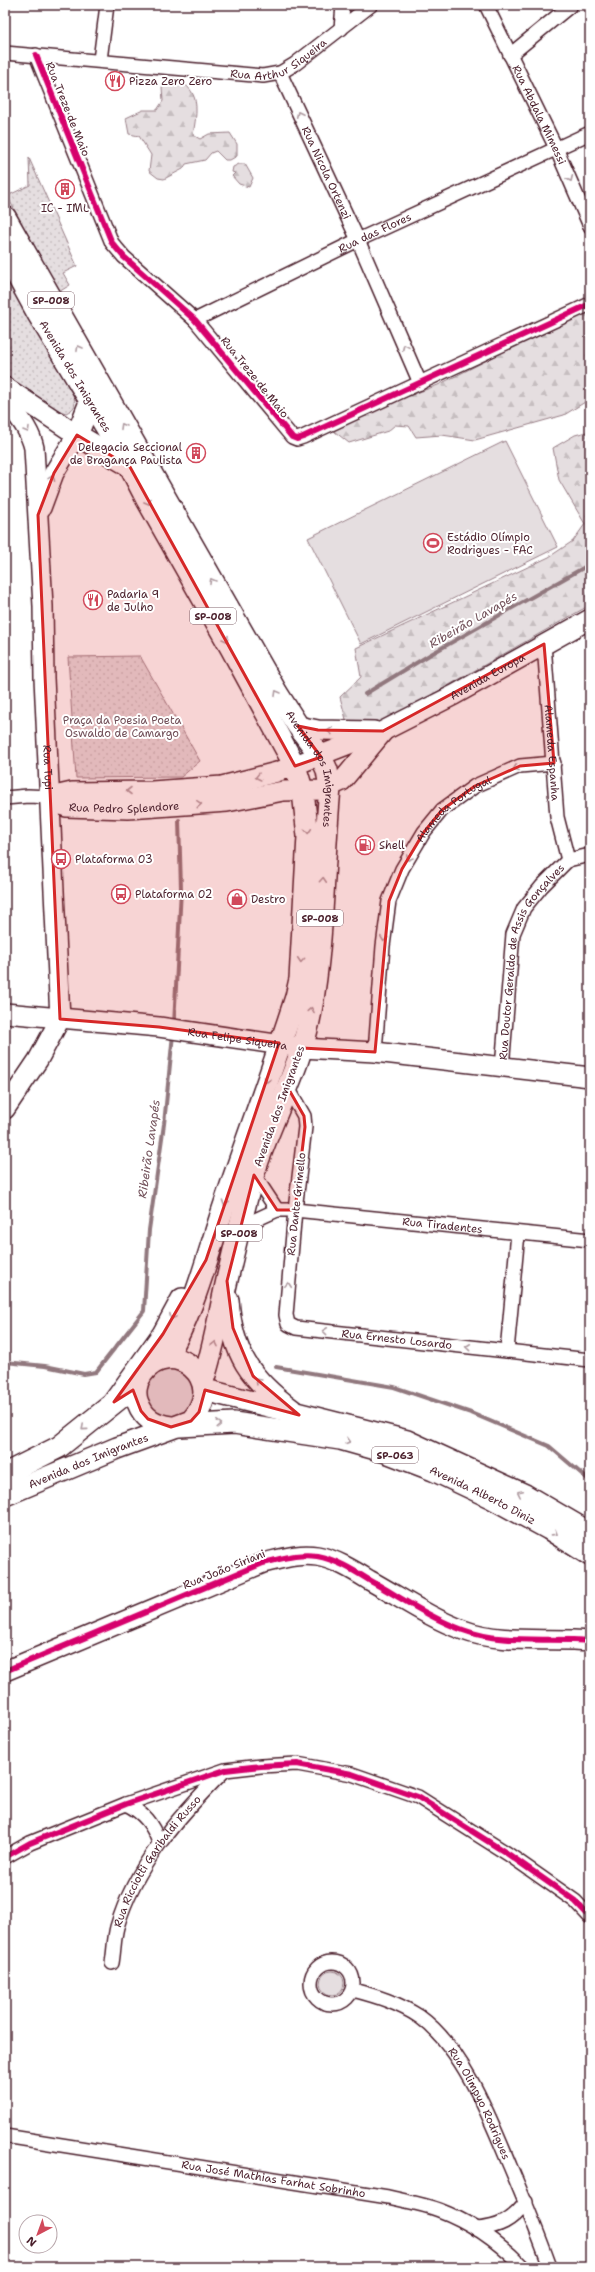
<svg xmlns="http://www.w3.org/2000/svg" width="595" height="2272" font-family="'Shantell Sans',sans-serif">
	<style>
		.grass { fill: #e5dee0; stroke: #987e86 }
		.forest { fill: url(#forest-firs); stroke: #987e86 }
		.park { fill: url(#park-dots); stroke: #987e86 }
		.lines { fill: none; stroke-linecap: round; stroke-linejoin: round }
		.stream { stroke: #91787e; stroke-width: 4 }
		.street-casing { stroke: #4a1f2b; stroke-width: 16 }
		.secondary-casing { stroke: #4a1f2b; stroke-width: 22 }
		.primary-casing { stroke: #4a1f2b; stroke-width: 24 }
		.street { stroke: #fff; stroke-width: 13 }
		.secondary { stroke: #fff; stroke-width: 19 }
		.primary { stroke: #fff; stroke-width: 21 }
		.cycleway-casing { stroke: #fff; stroke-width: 8 }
		.cycleway { stroke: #d6006c; stroke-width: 6 }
		.oneway { stroke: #ae9aa0 }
		.marked { fill: #d62828; fill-opacity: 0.2; stroke: #d62828; stroke-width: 3; stroke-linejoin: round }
		.labels { text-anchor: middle; stroke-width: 4; stroke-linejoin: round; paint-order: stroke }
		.shield { fill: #fff; stroke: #80626b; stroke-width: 1 }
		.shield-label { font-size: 10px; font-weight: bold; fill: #4a1f2b }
		.street-label { font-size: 11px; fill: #4a1f2b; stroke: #fff }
		.poi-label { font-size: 11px; fill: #4a1f2b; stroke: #fff; text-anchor: start }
		.park-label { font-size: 11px; fill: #714f58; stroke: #fff }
		.water-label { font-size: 12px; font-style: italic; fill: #74535c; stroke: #fff }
	</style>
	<defs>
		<pattern id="forest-firs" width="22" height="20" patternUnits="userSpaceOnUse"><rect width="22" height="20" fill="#e5dee0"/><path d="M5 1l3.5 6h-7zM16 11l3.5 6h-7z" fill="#c6bec0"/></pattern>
		<pattern id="park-dots" width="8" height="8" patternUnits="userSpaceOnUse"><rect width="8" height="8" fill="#e5dee0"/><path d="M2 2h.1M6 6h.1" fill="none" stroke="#c6bec0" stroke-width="1.8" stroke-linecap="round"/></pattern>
	</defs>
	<rect width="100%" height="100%" fill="#fff"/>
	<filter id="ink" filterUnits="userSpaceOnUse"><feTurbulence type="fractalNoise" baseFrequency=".025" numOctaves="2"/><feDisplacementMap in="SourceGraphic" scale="8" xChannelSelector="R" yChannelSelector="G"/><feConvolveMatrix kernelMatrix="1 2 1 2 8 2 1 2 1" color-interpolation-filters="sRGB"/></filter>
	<g filter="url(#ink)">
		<path class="grass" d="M 505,441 L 558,547 L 361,644 L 308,538 Z
			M 170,1365 L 192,1377 L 196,1402 L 179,1419 L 154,1415 L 143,1393 L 148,1377 Z
			M320 1983a12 12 0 1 1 24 0a12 12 0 1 1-24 0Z"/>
		<path class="forest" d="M 173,78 C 202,89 197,111 193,135 L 200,139 L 209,134 L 230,133 L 237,144 L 237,156 L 230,160 L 225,160 L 216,151 L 211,153 L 205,160 L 186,164 L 183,169 L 164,179 L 158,178 L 149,171 L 151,155 L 139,136 L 129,134 L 126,118 L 143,110 L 157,110 L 163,101 L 162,87 Z
			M 239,164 L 245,164 L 253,178 L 249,187 L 239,184 L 232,176 L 235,173 L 232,172 L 233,167 Z
			M 590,308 L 590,399 L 564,415 L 475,440 L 442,435 L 416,437 L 409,426 L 395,425 L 388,431 L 349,443 L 330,428 L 363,413 L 438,385 Z
			M 590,431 L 590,605 L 384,722 L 347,723 L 340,697 L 361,677 L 356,648 L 549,557 L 573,541 L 585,524 L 559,480 L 553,448 L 575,435 Z"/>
		<path class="park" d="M 29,158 L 77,266 L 63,273 L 70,285 L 54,295 L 28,252 L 35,247 L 7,196 L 30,185 Z
			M 5,273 L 74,397 C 76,407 74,409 66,413 L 47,407 L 5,374 Z
			M 140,656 L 200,761 L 181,777 L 76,778 L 68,657 Z"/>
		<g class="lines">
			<path class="stream" d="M 365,694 L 431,654 L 590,564
				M 174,1025 L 181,889 L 179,820
				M 5,1362 L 45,1366 L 84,1374 L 96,1372 L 144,1311 L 149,1230 L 164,1124 L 173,1034
				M 276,1367 L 394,1387 L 471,1413 L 549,1446 L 590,1481"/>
			<defs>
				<g id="street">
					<path id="s1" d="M 486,5 L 556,148 L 590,226"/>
					<path d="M 341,29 L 343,5"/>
					<path id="s2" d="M 5,53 L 263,76 L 280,73 L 295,64 L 371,5"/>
					<path d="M 36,55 L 112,243 L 124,257 L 195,320 L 292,437 L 297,439 L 303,437 L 590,304"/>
					<path d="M 510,55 L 571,5"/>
					<path d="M 100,60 L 107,5"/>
					<path id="s3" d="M 280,73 L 358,240 L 420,383"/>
					<path id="s4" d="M 195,320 L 358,240 L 590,133"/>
					<path id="s5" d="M 544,644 L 557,817 L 568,860"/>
					<path d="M 5,798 L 28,796 L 50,797"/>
					<path d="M 568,860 L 590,855"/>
					<path id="s6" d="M 375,1052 L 383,946 L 389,901 L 402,869 L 424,832 L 442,810 L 475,786 L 520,766 L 554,763"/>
					<path id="s7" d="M 502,1068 L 513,934 L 524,908 L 542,886 L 568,860"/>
					<path id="s8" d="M 288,1088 L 304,1116 L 305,1127 L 295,1210 L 286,1315 L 288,1324 L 296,1328 L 590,1360"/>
					<path d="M 254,1175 L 277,1210"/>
					<path id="s9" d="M 240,1227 L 277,1210 L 295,1210 L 590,1240"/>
					<path d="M 507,1351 L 518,1233"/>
					<path d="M 126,1804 C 144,1813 152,1824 159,1842"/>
					<path d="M 5,1857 L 30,1843 L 126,1804 L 225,1770 L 261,1766 L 297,1764 L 352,1774 L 418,1797 L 508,1854 L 575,1901 L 590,1917"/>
					<circle cx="332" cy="1983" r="21"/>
					<path id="s10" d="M 112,1963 C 114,1952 114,1938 117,1927 C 135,1865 178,1817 223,1772"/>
					<path id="s11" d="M 353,1990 C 376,1996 399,2003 420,2017 C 463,2048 490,2118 510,2166 C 524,2199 538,2233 550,2267"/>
					<path id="s12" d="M 5,2136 L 388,2197 C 405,2201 423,2204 439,2210 C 471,2222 500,2243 523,2267"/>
					<path d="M 477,2229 C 499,2227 512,2221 526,2202"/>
				</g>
				<g id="secondary">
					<path d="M 5,387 L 77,435 L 54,473 L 41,508"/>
					<path id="s13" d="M 5,398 C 16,414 30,429 34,448 L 43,606 L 44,678 L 60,1019"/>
					<path d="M 298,726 L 318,730 L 374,731"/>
					<path id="s14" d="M 50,797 L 72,792 L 152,791 L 222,786 L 277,772 L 383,731 L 454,695 L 590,619"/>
					<path id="s15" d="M 50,797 L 66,807 L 128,809 L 227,802 L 283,791 L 322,790 L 342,781 L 383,732"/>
					<path id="s16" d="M 5,1013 L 159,1027 L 302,1048 L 375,1052 L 590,1077"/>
					<path d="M 5,1109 L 38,1060 L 60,1019"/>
					<path d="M 5,1671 L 263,1563 C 281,1559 298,1553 317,1556 C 335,1559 353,1570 369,1580 C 400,1597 430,1618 463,1630 C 503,1645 548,1637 590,1641"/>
				</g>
				<g id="primary">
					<path id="s17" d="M 5,217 L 277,693 L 298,726 L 321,757 L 327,770 L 330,788 C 323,862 324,938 311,1011 C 301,1069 270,1120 253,1176 C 243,1210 235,1245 227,1280 C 219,1315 214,1348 203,1381"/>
					<path id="s18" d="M 5,253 L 38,314 L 130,467 L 146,498 L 231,648 L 295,766 L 303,792 L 308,836 L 300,979 L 296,997 C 274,1066 248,1134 225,1203 C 207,1256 195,1310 166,1358"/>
					<path d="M 94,392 L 77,435 L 130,466"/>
					<path d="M 228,1300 C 232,1353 250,1379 292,1410"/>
					<path d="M 205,1390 L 407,1441 L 525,1495 L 590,1533"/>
					<path d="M 114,1402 L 163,1334 L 182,1299"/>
					<path id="s19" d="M 180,1426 L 234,1423 L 340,1439 L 386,1452 L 433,1470 L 492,1498 L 549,1529 L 590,1555"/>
					<path d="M 5,1474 L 59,1447 L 125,1394"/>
					<path id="s20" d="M 5,1495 L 117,1448 L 191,1421 C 230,1380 171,1334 142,1374 C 136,1382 134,1394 138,1403 C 144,1419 155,1425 171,1427"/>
				</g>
			</defs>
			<use href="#street" class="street-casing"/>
			<use href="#secondary" class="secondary-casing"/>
			<use href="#primary" class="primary-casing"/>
			<use href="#street" class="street"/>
			<use href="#secondary" class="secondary"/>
			<use href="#primary" class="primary"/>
			<defs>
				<path id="cycleway" d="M 36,55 L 112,243 L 124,257 L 195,320 L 292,437 L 297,439 L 303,437 L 590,304
					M 5,1671 L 263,1563 C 281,1559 298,1553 317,1556 C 335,1559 353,1570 369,1580 C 400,1597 430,1618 463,1630 C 503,1645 548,1637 590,1641
					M 5,1857 L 30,1843 L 126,1804 L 225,1770 L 261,1766 L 297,1764 L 352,1774 L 418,1797 L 508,1854 L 575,1901 L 590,1917"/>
			</defs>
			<use href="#cycleway" class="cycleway-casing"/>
			<use href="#cycleway" class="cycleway"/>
		</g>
		<defs><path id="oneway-chevron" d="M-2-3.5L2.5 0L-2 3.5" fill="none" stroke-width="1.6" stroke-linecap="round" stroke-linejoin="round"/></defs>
		<g class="oneway">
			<use href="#oneway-chevron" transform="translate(299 114) rotate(-115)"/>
			<use href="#oneway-chevron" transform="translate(570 179) rotate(66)"/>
			<use href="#oneway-chevron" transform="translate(405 347) rotate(-114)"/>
			<use href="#oneway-chevron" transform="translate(79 348) rotate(-119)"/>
			<use href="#oneway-chevron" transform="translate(123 426) rotate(-120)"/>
			<use href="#oneway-chevron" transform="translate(27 430) rotate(59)"/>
			<use href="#oneway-chevron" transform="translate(52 478) rotate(-69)"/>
			<use href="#oneway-chevron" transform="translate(148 502) rotate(61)"/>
			<use href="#oneway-chevron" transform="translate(212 581) rotate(-120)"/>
			<use href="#oneway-chevron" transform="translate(226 639) rotate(60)"/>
			<use href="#oneway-chevron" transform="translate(277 693) rotate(-120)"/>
			<use href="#oneway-chevron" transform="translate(330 731) rotate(-178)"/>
			<use href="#oneway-chevron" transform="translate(516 768) rotate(159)"/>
			<use href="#oneway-chevron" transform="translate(258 777) rotate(166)"/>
			<use href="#oneway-chevron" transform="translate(129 791) rotate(180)"/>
			<use href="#oneway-chevron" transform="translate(199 804) rotate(-4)"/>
			<use href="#oneway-chevron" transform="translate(308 831) rotate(86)"/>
			<use href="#oneway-chevron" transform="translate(409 858) rotate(120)"/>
			<use href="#oneway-chevron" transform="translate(323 880) rotate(-86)"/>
			<use href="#oneway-chevron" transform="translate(384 939) rotate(98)"/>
			<use href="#oneway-chevron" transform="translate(301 960) rotate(94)"/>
			<use href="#oneway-chevron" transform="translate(311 1010) rotate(-80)"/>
			<use href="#oneway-chevron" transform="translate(267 1080) rotate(109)"/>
			<use href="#oneway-chevron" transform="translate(225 1203) rotate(109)"/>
			<use href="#oneway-chevron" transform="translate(288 1285) rotate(-85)"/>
			<use href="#oneway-chevron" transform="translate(172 1317) rotate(118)"/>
			<use href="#oneway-chevron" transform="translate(325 1331) rotate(-174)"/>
			<use href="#oneway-chevron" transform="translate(215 1344) rotate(-78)"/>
			<use href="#oneway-chevron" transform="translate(468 1347) rotate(-174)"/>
			<use href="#oneway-chevron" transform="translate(258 1381) rotate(-135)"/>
			<use href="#oneway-chevron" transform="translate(219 1424) rotate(-3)"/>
			<use href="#oneway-chevron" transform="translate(84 1428) rotate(139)"/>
			<use href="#oneway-chevron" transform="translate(348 1441) rotate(16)"/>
			<use href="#oneway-chevron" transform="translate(520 1493) rotate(-154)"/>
			<use href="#oneway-chevron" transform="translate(555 1533) rotate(32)"/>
		</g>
	</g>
	<path class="marked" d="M 77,435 L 130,467 L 295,766 L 321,757 L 298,726 L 318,730 L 383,731 L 544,644 L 554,763 L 520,766 L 475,786 L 442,810 L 424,832 L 402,869 L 389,901 L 375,1052 L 302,1048 L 288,1088 L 304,1116 L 305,1127 L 295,1210 L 277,1210 L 254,1175 L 227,1281 L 233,1328 L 253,1376 L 299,1415 L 205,1390 L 199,1412 L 191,1421 L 171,1427 L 148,1419 L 141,1411 L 133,1390 L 114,1402 L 163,1334 L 206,1260 L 279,1043 L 159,1027 L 60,1019 L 38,515 L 54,473 Z"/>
	<defs>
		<symbol id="restaurant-ring" viewBox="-11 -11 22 22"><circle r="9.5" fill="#fff" stroke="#d1495b" stroke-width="1.5"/><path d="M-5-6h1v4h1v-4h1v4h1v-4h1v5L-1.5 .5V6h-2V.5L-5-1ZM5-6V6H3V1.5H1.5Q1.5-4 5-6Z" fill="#d1495b"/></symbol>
		<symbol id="building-ring" viewBox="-11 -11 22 22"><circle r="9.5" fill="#fff" stroke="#d1495b" stroke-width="1.5"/><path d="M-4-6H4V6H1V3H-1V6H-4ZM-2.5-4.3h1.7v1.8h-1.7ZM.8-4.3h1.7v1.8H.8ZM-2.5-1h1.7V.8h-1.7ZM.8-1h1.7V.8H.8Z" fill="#d1495b"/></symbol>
		<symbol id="stadium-ring" viewBox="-11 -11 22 22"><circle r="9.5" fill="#fff" stroke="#d1495b" stroke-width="1.5"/><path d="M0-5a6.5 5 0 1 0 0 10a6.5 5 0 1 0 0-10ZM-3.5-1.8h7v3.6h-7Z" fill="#d1495b"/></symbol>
		<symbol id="fuel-ring" viewBox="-11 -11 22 22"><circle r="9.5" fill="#fff" stroke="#d1495b" stroke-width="1.5"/><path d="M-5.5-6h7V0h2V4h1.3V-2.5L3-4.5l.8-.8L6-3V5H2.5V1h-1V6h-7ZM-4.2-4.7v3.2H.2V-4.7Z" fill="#d1495b"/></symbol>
		<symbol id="bus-ring" viewBox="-11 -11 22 22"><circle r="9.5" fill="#fff" stroke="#d1495b" stroke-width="1.5"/><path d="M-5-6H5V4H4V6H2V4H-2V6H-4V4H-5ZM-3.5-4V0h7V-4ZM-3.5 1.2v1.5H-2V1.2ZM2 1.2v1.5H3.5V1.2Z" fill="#d1495b"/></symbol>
		<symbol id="shop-ring" viewBox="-11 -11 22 22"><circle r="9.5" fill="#fff" stroke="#d1495b" stroke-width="1.5"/><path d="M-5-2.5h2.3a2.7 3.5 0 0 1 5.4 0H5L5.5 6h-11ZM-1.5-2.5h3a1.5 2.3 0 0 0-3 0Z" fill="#d1495b"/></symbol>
	</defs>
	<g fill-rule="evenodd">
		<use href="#restaurant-ring" x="104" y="70" width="22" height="22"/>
		<use href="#building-ring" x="54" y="178" width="22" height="22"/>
		<use href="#building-ring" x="185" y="442" width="22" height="22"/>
		<use href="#stadium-ring" x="422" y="532" width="22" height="22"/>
		<use href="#restaurant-ring" x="82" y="589" width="22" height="22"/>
		<use href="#fuel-ring" x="354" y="834" width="22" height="22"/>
		<use href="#bus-ring" x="50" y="848" width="22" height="22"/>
		<use href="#bus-ring" x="110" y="883" width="22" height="22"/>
		<use href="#shop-ring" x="226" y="888" width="22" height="22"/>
	</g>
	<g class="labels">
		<g class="shield">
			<rect x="28" y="292" width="46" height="16" rx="3"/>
			<rect x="190" y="608" width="46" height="16" rx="3"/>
			<rect x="297" y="910" width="46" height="16" rx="3"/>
			<rect x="216" y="1225" width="46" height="16" rx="3"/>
			<rect x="372" y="1447" width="46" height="16" rx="3"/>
		</g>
		<g class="shield-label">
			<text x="51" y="304">SP-008</text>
			<text x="213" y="620">SP-008</text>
			<text x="320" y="922">SP-008</text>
			<text x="239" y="1237">SP-008</text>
			<text x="395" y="1459">SP-063</text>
		</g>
		<g class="street-label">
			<text dy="4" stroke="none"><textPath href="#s2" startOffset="279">Rua Arthur Siqueira</textPath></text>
			<text transform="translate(68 109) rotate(68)" y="4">Rua Treze de Maio</text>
			<text dy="4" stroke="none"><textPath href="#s1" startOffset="122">Rua Abdala Mimessi</textPath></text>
			<text dy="4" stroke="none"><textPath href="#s3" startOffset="110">Rua Nicola Ortenzi</textPath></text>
			<text dy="4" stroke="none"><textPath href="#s4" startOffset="200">Rua das Flores</textPath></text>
			<text dy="4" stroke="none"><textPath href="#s18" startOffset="142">Avenida dos Imigrantes</textPath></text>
			<text transform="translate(255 377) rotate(51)" y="4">Rua Treze de Maio</text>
			<text dy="4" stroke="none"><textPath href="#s14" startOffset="461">Avenida Europa</textPath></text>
			<text dy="4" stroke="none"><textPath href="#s5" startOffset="109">Alameda Espanha</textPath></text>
			<text dy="4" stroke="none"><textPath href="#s13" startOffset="378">Rua Tupi</textPath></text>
			<text dy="4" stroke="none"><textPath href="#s17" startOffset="634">Avenida dos Imigrantes</textPath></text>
			<text dy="4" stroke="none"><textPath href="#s15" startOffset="77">Rua Pedro Splendore</textPath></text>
			<text dy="4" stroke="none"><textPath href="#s6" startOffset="267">Alameda Portugal</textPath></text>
			<text dy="4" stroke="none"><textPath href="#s7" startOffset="114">Rua Doutor Geraldo de Assis Gonçalves</textPath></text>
			<text dy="4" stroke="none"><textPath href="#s16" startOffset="234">Rua Felipe Siqueira</textPath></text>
			<text transform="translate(279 1106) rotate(-70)" y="4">Avenida dos Imigrantes</text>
			<text transform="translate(296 1204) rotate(-84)" y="4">Rua Dante Grimello</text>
			<text dy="4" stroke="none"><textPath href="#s9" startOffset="207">Rua Tiradentes</textPath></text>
			<text dy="4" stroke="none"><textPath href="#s8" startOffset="352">Rua Ernesto Losardo</textPath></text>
			<text dy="4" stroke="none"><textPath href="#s20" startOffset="90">Avenida dos Imigrantes</textPath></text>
			<text dy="4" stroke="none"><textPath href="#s19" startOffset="315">Avenida Alberto Diniz</textPath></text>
			<text transform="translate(224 1569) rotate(-22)" y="4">Rua João Siriani</text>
			<text dy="4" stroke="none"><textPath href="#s10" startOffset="114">Rua Ricciotti Garibaldi Russo</textPath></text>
			<text dy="4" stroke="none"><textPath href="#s11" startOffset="179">Rua Olimpyo Rodrigues</textPath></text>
			<text dy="4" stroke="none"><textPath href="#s12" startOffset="272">Rua José Mathias Farhat Sobrinho</textPath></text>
		</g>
		<g class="poi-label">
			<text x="129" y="85">Pizza Zero Zero</text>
			<text x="65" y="212" text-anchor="middle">IC - IML</text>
			<text x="182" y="451" text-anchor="end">Delegacia Seccional<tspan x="182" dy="13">de Bragança Paulista</tspan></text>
			<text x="447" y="541">Estádio Olímpio<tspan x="447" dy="13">Rodrigues - FAC</tspan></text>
			<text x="107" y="598">Padaria 9<tspan x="107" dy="13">de Julho</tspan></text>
			<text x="379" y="849">Shell</text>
			<text x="75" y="863">Plataforma 03</text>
			<text x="135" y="898">Plataforma 02</text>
			<text x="251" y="903">Destro</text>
		</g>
		<g class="park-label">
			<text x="122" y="724">Praça da Poesia Poeta<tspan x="122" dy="13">Oswaldo de Camargo</tspan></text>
		</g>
		<g class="water-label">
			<text transform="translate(473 620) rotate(-30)" y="4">Ribeirão Lavapés</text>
			<text transform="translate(149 1149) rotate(-82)" y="4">Ribeirão Lavapés</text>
		</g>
	</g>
	<rect width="595" height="2272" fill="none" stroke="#fff" stroke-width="20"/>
	<rect x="10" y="10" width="575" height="2252" fill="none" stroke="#4a1f2b" stroke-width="1.5" filter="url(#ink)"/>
	<g transform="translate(38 2234) rotate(221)"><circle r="19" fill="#ffffff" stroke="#b7a5aa"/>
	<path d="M0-3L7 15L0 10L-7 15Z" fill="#d1495b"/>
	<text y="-6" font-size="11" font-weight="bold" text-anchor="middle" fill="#4a1f2b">N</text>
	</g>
</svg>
